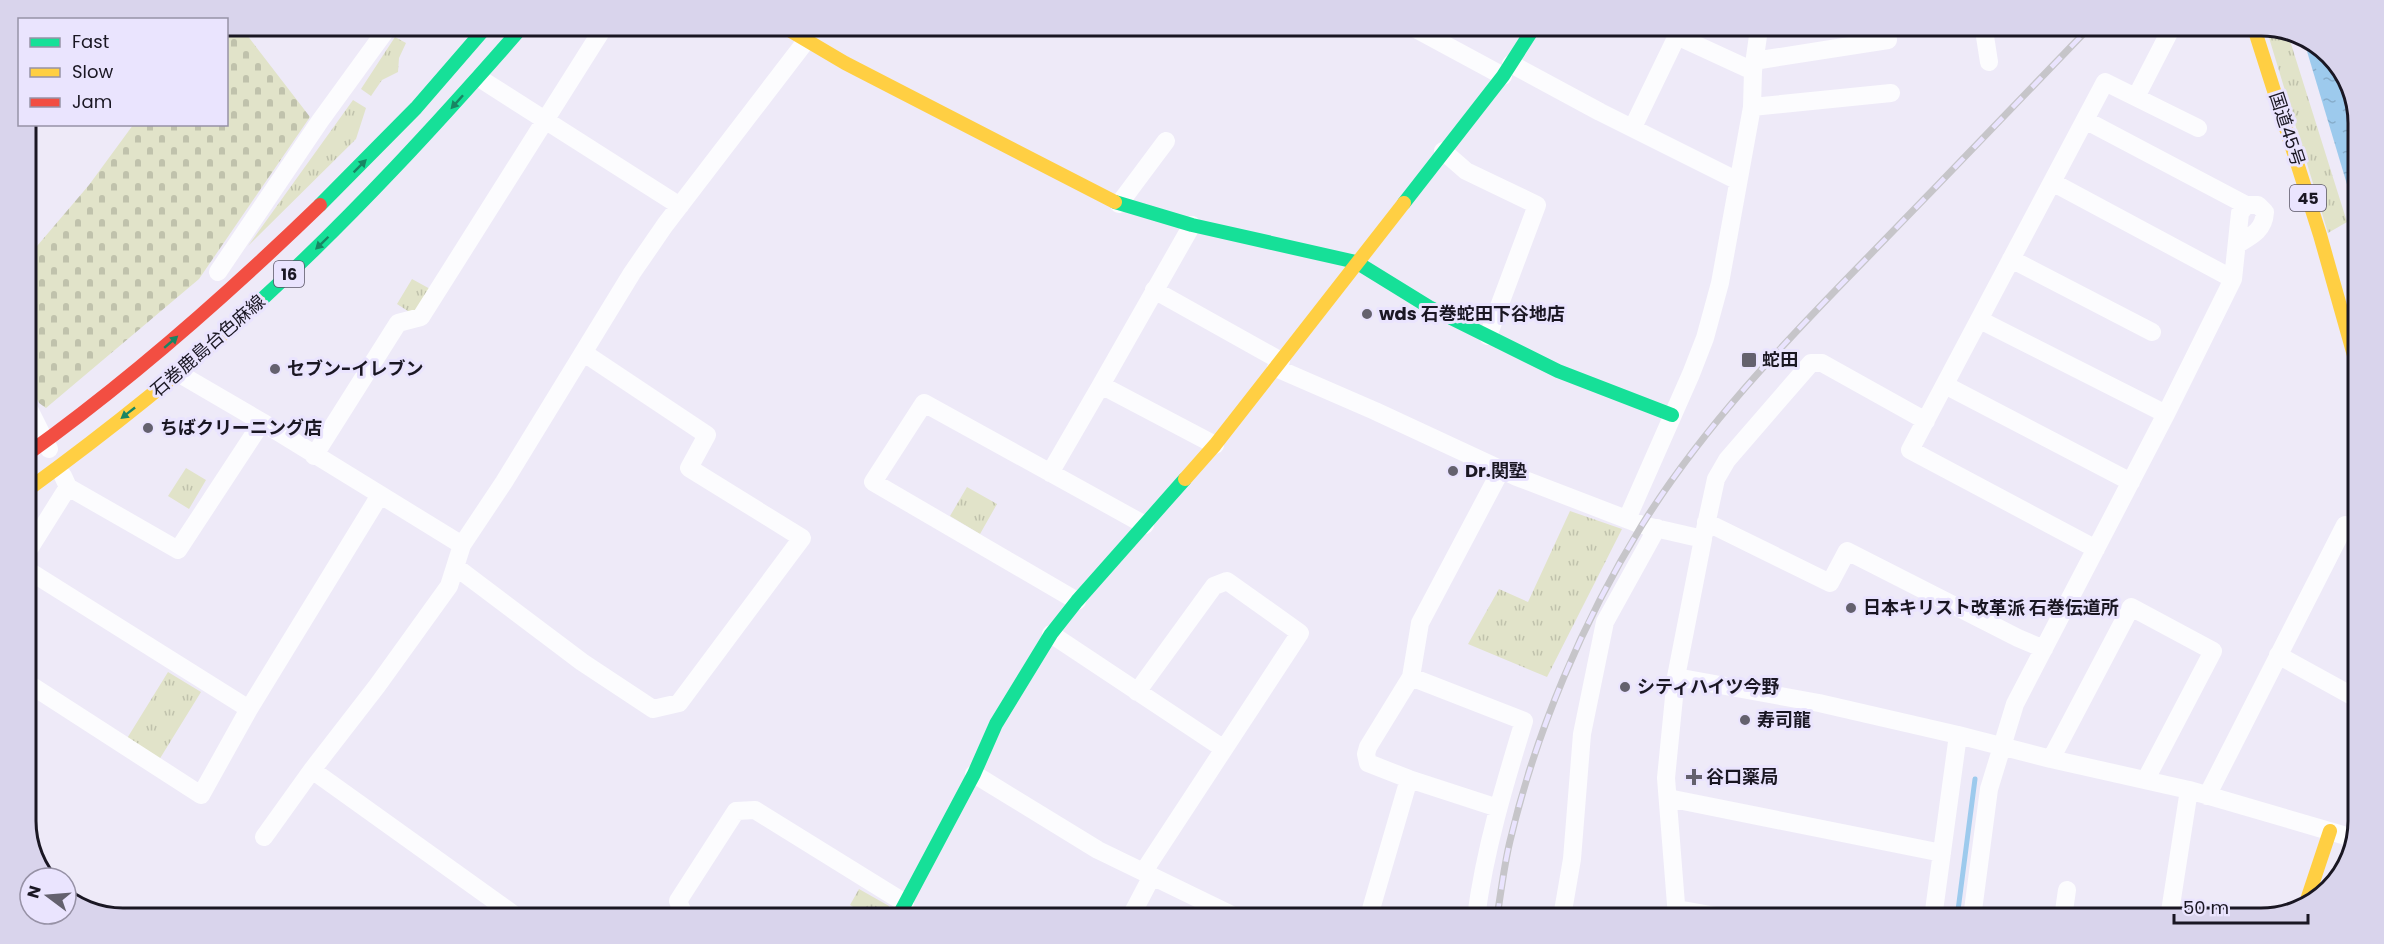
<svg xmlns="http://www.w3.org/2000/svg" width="2384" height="944" font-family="Poppins,'Noto Sans JP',sans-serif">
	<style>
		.grass { fill: url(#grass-tufts) }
		.cemetery { fill: url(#cemetery-stones) }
		.water { fill: url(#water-ripples) }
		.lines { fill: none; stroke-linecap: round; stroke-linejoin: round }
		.stream { stroke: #9dcaed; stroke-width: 5 }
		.street { stroke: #fcfcfe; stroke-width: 18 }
		.fast { stroke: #16e098; stroke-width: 14 }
		.slow { stroke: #ffcf43; stroke-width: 14 }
		.jam { stroke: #f24e42; stroke-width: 14 }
		.rail-casing { stroke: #c6c5c9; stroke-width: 7 }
		.rail { stroke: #eae4fe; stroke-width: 4.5; stroke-dasharray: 14; stroke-linecap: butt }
		.oneway { fill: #188663 }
		.poi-dot { fill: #64616e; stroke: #eae4fe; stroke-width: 2 }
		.labels { text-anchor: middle; stroke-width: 6; stroke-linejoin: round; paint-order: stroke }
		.shield { fill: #eae4fe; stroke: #585465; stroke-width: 1.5 }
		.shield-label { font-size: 16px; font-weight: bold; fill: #1a1723 }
		.street-label { font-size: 18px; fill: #1a1723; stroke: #eae4fe }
		.poi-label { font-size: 18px; font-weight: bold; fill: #1a1723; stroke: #eae4fe; text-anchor: start }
		.rim { fill: none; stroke: #1a1723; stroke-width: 3 }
	</style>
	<defs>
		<pattern id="grass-tufts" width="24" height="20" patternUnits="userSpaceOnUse" patternTransform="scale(1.5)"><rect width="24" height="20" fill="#e1e3c9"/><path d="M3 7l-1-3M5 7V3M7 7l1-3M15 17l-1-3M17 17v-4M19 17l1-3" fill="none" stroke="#c0c2ac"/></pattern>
		<pattern id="cemetery-stones" width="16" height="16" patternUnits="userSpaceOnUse" patternTransform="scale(1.5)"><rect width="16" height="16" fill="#e1e3c9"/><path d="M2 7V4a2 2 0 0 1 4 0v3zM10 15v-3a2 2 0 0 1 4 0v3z" fill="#c0c2ac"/></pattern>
		<pattern id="water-ripples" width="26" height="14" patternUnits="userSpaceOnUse" patternTransform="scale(1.5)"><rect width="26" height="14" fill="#9dcaed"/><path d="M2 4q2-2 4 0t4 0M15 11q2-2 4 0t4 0" fill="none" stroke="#87adcb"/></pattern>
	</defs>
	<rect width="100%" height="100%" fill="#eeeaf8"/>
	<path class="grass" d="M 2267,31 L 2287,31 L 2347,222 L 2328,233 Z
		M 395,37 L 406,43 L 399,58 L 398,72 L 382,80 L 371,96 L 361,89 Z
		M 353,100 L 366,108 L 356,139 L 248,246 Z
		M 412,279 L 432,290 L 419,311 L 411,313 L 397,304 Z
		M 186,468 L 206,480 L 189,509 L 168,496 Z
		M 967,487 L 997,504 L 980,534 L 950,516 Z
		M 1570,511 L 1622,529 L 1547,677 L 1468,644 L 1499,589 L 1528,602 Z
		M 168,672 L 201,692 L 159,760 L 126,740 Z
		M 859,889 L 889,906 L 888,915 L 867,915 L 850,905 Z"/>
	<path class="cemetery" d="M 227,26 L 240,26 L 310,117 L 199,279 L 46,408 L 39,403 L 26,378 L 26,259 L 89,185 L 133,125 L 226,124 Z"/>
	<path class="water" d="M 2303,38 L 2339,64 L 2358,116 L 2358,221 Z"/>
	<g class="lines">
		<path class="stream" d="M 1957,918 L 1975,779"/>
		<path class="street" d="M 1416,29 L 1503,76
			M 1984,30 L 1989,62
			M 1754,61 L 1888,40 L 1887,30
			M 1511,64 L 1600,112 L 1738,181
			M 479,78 L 680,206
			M 2136,97 L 2170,31
			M 1752,107 L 1891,93
			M 2085,120 L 2246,205
			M 1633,127 L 1677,36 L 1753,71
			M 1443,151 L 1466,171 L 1537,205 L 1488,336
			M 2052,182 L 2233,279
			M 1119,204 L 1166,141
			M 1192,225 L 1101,385 L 1215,445
			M 2011,259 L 2152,332
			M 218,272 L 320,121 L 389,26
			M 1154,290 L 1281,361
			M 1980,320 L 2166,414
			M 1276,368 L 1375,411 L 1517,477 L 1642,525 L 1703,539 L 1676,677
			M 178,373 L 262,422 L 462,545
			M 1945,385 L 2131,482
			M 26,403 L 49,449
			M 314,456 L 398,323 L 421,317 L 604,27
			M 1050,473 L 1101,385
			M 68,487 L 178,550 L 262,422
			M 1627,519 L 1691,374 L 1705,338 L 1720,283 L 1752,107 L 1753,71 L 1759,29
			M 1706,522 L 1830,583 L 1847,551 L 2018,638 L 2044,649
			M 1704,534 L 1716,479 L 1727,460 L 1811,363 L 1822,363 L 1926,421
			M 2096,549 L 1910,450 L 2105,82 L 2198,128
			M 26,554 L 68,487 L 63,476
			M 456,567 L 582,662 L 653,709 L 679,703 L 802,538 L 689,468 L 707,435 L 584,353
			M 26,569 L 249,709
			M 1077,601 L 873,482 L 924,403 L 1145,525
			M 1051,634 L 1224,749
			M 2278,655 L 2354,697
			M 1411,677 L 1524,721 C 1504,786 1485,849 1476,917
			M 26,682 L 201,795 L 249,709 L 380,495
			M 1137,692 L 1214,586 L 1227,581 L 1300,633 L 1144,871
			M 2051,759 L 2131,607 L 2213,651 L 2146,779
			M 312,770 L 513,914
			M 974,774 L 1098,850 L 1234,916
			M 2207,796 L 2345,525
			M 1668,798 L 1942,853
			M 1498,808 L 1409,779 L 1368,763 L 1366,754 L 1368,747 L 1411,677 L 1420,623 L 1501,470
			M 264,837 L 312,770 L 377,686 L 449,586 L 462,545 L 504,482 L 632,273 L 665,225 L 806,41
			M 1677,909 L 1722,917
			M 684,915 L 678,901 L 736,811 L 755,810 L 905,903
			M 1131,916 L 1152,876
			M 1369,916 L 1409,779
			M 1562,917 L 1572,859 L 1582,734 L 1605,622 L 1657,528
			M 1677,917 L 1666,778 L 1676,677 L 1819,703 L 1958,735
			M 1933,918 L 1958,735 L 2051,759 L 2189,790 L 2353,838
			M 1972,918 L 1989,789 L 2015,704 L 2166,414 L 2233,279 L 2240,213 L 2246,205 L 2258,205 L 2265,212 C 2264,230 2252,236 2238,244
			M 2063,918 L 2067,890
			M 2169,918 L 2189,790"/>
		<path class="fast" d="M 1115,202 L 1192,225 L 1356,262 L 1429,307 L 1558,371 L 1672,415
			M 1404,203 L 1503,76 L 1533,29
			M 320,205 L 416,108 L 487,26
			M 259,302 C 353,216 439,122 523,26
			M 899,915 L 974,774 L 996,724 L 1051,634 L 1077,601 L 1185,479"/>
		<path class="slow" d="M 784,27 L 845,63 L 1115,202
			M 2255,31 L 2320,235 L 2357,366
			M 1185,479 L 1215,445 L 1404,203
			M 26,491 C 107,432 185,370 259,302
			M 2306,903 L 2330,831"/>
		<path class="jam" d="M 26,455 C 131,380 227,295 320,205"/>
		<defs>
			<path id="rail" d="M 1497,917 C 1501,892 1504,866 1510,841 C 1536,731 1583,621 1642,525 C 1703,427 1783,344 1863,262 C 1938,185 2013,107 2087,30"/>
		</defs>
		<use href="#rail" class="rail-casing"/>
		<use href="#rail" class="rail"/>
	</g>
	<defs><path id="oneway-solid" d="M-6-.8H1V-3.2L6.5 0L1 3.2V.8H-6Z" transform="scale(1.5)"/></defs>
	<g class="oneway">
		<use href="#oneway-solid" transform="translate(457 102) rotate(132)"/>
		<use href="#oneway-solid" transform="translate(360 166) rotate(-45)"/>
		<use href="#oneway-solid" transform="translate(322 243) rotate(136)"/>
		<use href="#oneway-solid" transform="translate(171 342) rotate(-41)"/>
		<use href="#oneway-solid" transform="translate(128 413) rotate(142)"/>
	</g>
	<g class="poi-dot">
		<circle cx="1367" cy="314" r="6"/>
		<rect x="1741" y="352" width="16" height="16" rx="3"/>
		<circle cx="275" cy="369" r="6"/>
		<circle cx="148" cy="428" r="6"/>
		<circle cx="1453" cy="471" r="6"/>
		<circle cx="1851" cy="608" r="6"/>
		<circle cx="1625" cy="687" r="6"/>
		<circle cx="1745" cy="720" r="6"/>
		<path d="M1691 768h6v6h6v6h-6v6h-6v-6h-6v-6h6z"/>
	</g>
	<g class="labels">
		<g class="shield">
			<rect x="2290" y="185" width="36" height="26" rx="4.5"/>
			<rect x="274" y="261" width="30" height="26" rx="4.5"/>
		</g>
		<g class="shield-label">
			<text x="2308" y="204">45</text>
			<text x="289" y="280">16</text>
		</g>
		<g class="street-label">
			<text transform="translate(2287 129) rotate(72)" y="6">国道45号</text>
			<text transform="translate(208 346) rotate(-41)" y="6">石巻鹿島台色麻線</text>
		</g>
		<g class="poi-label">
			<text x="1379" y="320">wds 石巻蛇田下谷地店</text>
			<text x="1762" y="366">蛇田</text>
			<text x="287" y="375">セブン-イレブン</text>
			<text x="160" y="434">ちばクリーニング店</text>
			<text x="1465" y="477">Dr.関塾</text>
			<text x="1863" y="614">日本キリスト改革派 石巻伝道所</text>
			<text x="1637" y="693">シティハイツ今野</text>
			<text x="1757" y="726">寿司龍</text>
			<text x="1706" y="783">谷口薬局</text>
		</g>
	</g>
	<path d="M0 0H2384V944H0ZM123 36H2261A87 87 0 0 1 2348 123V821A87 87 0 0 1 2261 908H123A87 87 0 0 1 36 821V123A87 87 0 0 1 123 36Z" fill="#d9d4ec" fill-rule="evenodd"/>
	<path class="rim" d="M123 36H2261A87 87 0 0 1 2348 123V821A87 87 0 0 1 2261 908H123A87 87 0 0 1 36 821V123A87 87 0 0 1 123 36Z"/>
	<rect x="18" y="18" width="210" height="108" fill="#eae4fe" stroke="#9792a6" stroke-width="1.5"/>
	<rect x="30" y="38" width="30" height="9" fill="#16e098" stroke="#9792a6" stroke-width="1.5"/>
	<text x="72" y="48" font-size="18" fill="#1a1723">Fast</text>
	<rect x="30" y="68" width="30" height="9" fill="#ffcf43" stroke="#9792a6" stroke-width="1.5"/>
	<text x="72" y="78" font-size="18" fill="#1a1723">Slow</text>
	<rect x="30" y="98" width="30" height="9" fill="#f24e42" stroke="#9792a6" stroke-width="1.5"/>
	<text x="72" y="108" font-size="18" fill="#1a1723">Jam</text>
	<g transform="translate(48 896) rotate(286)"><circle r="28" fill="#eae4fe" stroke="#9792a6" stroke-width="1.5"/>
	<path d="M0-4.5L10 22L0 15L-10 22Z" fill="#64616e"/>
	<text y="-9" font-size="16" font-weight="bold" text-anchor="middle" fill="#1a1723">N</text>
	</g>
	<path d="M2174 914v9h134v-9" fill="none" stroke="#1a1723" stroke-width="3"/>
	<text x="2183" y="914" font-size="18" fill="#1a1723" stroke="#eae4fe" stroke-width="4.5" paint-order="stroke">50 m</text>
</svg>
